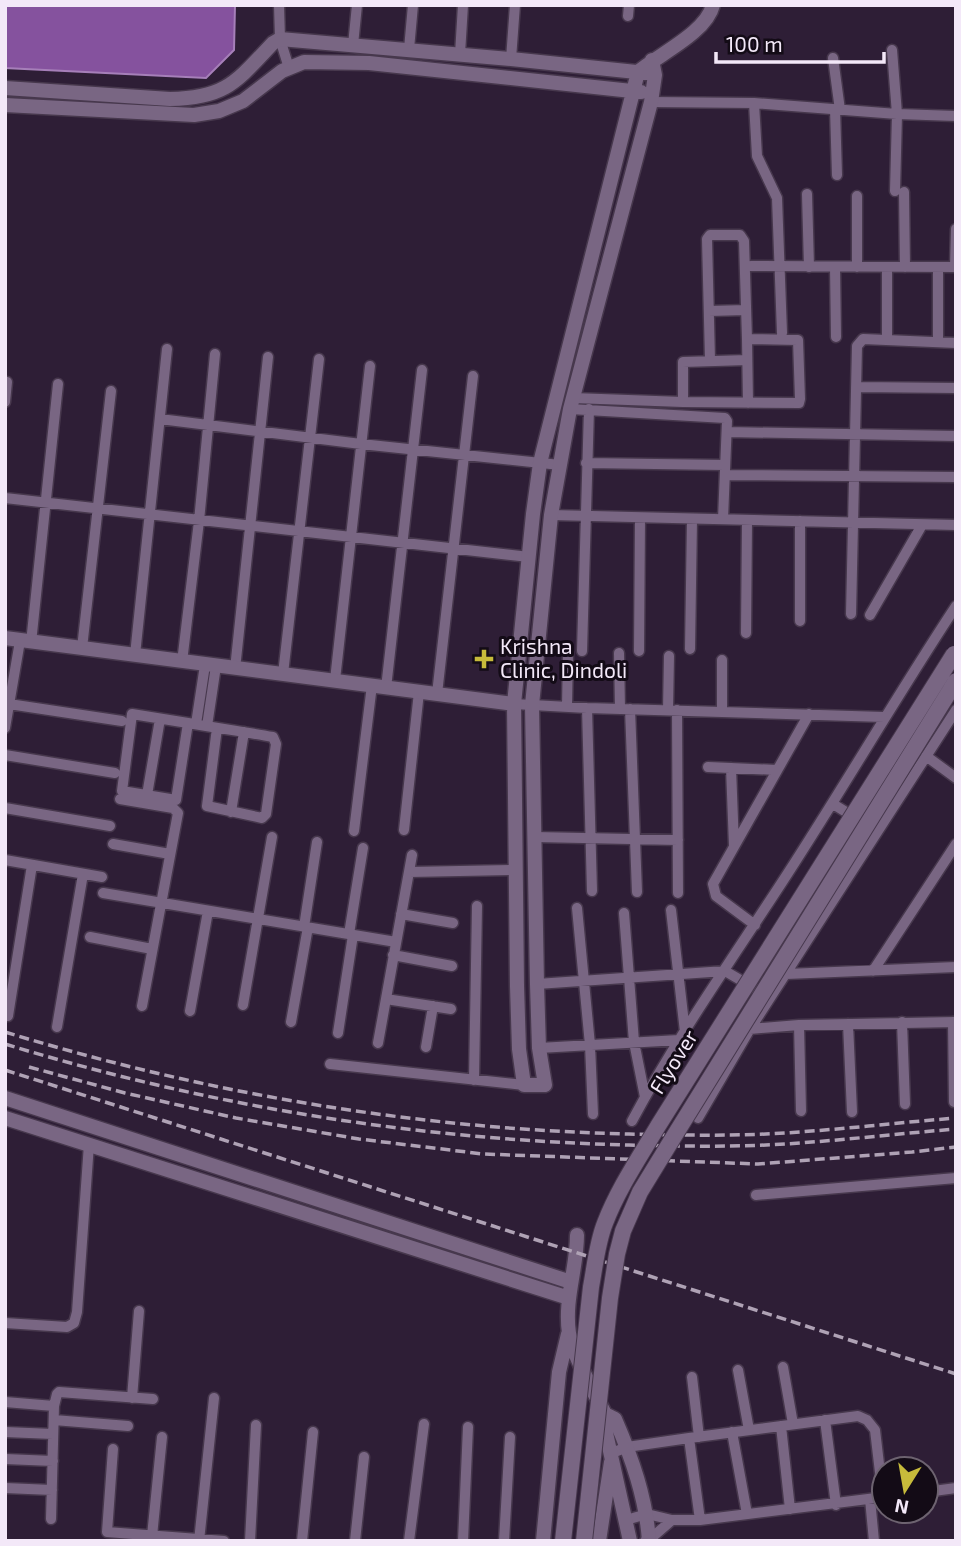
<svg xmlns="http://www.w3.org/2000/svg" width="961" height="1546" font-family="'Exo 2',sans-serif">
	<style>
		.water { fill: #85529e; stroke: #a67fb9; stroke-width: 2 }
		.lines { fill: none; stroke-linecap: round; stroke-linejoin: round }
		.minor-casing { stroke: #47384d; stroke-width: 13 }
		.tertiary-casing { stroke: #47384d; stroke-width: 17 }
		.minor { stroke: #796683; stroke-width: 10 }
		.tertiary { stroke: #796683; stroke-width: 14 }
		.rail { stroke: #afa2b5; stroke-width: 3.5; stroke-dasharray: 10 5; stroke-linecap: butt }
		.secondary-bridge-casing { stroke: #47384d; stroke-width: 18; stroke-linecap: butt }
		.secondary-bridge { stroke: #796683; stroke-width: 16 }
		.poi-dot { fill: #c7bb3b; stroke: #130b16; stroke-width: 2.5 }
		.labels { text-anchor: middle; stroke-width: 6; stroke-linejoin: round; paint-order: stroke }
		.poi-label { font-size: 21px; fill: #f3e8f8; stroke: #130b16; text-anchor: start }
		.street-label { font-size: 21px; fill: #f3e8f8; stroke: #130b16 }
	</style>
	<rect width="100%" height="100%" fill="#2e1e36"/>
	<path class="water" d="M 5,5 L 235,5 L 234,50 L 206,78 L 5,68 Z"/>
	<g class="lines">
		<defs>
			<path id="minor" d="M 279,5 L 280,39 L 289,68
				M 628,16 L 629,5
				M 353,45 L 357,5
				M 409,49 L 413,5
				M 892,50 L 897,114 L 895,191
				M 460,54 L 463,5
				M 833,58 L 840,110
				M 511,59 L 515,5
				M 651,102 L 754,103 L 897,114 L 956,116
				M 754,103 L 757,156 L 777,198 L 782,333
				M 835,109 L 837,175
				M 904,192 L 905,267
				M 807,194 L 809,267
				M 857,196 L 857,267
				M 751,266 L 956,267
				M 835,267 L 836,337
				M 938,267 L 938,342
				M 955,267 L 956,229
				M 709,311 L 746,310
				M 747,339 L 748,403
				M 887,340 L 887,267
				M 856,387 L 956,388
				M 573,398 L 683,402 L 799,403 L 800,399 L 798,340 L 747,339 L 744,241 L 740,235 L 710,235 L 707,239 L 710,360
				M 5,402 L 7,382
				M 683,402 L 683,362 L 747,360
				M 570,409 L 725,418 L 727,421 L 723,519
				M 160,419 L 361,444 L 560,465
				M 727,432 L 956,436
				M 586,463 L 725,465
				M 725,475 L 956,477
				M 5,498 L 529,557
				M 551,515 L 956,525
				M 851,614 L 857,346 L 863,339 L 956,343
				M 870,615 L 922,525
				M 800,621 L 800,521
				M 746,633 L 747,521
				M 31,643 L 58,384
				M 82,648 L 111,391
				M 690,649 L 692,519
				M 582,651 L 589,409
				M 639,651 L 640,518
				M 619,653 L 620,709
				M 135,655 L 167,349
				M 722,660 L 722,712
				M 182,662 L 199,521 L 215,354
				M 235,669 L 268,357
				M 283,674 L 319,359
				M 335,680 L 370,366
				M 386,688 L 422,370
				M 437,694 L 473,376
				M 9,704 L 122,721
				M 514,704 L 587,708 L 884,717
				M 567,707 L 568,653
				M 587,708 L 592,891
				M 630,709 L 637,892
				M 668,710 L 669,656
				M 677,710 L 678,893
				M 188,723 L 176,800 L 122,791 L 132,714 L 188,723 C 217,728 245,732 273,737 L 276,744 L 266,814 L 262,818 L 207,806 L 217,728
				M 196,724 L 205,665
				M 207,726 L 216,666
				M 5,728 L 20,641
				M 5,755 L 115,773
				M 926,756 L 956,778
				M 708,767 L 777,770
				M 731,768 L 734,846
				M 147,795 L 160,719
				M 120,799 L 173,808 L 178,813 L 142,1006
				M 833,804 L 872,828
				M 5,808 L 110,826
				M 231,812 L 244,732
				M 404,830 L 419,692
				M 354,831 L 372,685
				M 535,837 L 678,840
				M 113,844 L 170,854
				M 5,860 L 102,877
				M 409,872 L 515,870
				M 103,893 L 396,942
				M 577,908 L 590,1045 L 593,1114
				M 671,910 L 685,1032
				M 624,913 L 634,1042 L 645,1097
				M 401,914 L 453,923
				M 755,925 L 716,896 L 713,884 L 809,714
				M 304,927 L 317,842
				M 349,934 L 363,848
				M 90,937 L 152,949
				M 393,955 L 452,966
				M 873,971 L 956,844
				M 786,974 L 956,967
				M 537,984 L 725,971 L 768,996
				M 386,999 L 451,1009
				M 243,1005 L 272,837
				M 190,1011 L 208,911
				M 8,1016 L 32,865
				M 291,1022 L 308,927
				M 902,1022 L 905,1104
				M 953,1022 L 954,1102
				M 848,1024 L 852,1112
				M 799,1025 L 801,1111
				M 57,1027 L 83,874
				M 750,1029 L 956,710
				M 338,1033 L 353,935
				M 378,1043 L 412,855
				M 426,1047 L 433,1006
				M 539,1048 L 679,1040
				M 330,1064 L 524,1085
				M 474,1080 L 477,906
				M 698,1118 L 750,1029 L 799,1025 L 956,1022
				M 632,1121 C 678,1035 735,955 788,873 C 845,785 898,694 956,606
				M 756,1195 L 956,1178
				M 5,1323 L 67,1327 L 74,1323 L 77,1312 L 89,1144
				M 783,1367 L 793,1424
				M 738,1370 L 749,1430
				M 692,1377 L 699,1437
				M 132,1398 L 139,1311
				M 5,1402 L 54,1406
				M 54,1420 L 128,1426
				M 825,1420 L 836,1505
				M 781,1426 L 790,1509
				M 5,1432 L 53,1434
				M 732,1432 L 747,1514
				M 689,1438 L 700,1520
				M 113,1449 L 107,1532 L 224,1541
				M 612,1453 L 627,1447 L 689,1438 L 858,1416 L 867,1420 L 875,1430 L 883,1498
				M 5,1459 L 53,1461
				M 5,1488 L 52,1490
				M 926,1492 L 956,1488
				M 870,1499 L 874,1541
				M 51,1519 L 54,1406 L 57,1394 L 59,1392 L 153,1399
				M 626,1520 L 647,1514 L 672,1520 L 700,1520 L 884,1497
				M 152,1536 L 162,1437
				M 199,1541 L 214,1398
				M 250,1541 L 256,1425
				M 302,1541 L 313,1432
				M 355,1541 L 364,1457
				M 409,1541 L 424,1424
				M 463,1541 L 468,1427
				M 504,1541 L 510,1437
				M 645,1541 L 649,1540 L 672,1520"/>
			<path id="tertiary" d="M 652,60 L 655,75 L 651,102 L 570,409 L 551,515 L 532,705 L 537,984 L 539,1048 L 545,1085 L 524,1085 L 519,1049 L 517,986 L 514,704 L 533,514 L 540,463 L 638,72 C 659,54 706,33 713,5
				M 5,88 L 170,99 C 226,98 236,82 273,43 L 280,39 L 511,59 L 646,73
				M 5,105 L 194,115 L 219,111 L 243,101 L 282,71 L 304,62 L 369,63 L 641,92
				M 5,638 L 514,704
				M 5,1098 L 571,1282
				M 5,1118 L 569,1298
				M 577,1235 C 577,1268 564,1300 569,1333 C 573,1356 594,1392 605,1414 L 604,1424 L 630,1541
				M 605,1414 L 615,1419 C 632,1458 646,1498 649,1541
				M 543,1541 L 559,1372 L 568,1334
				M 599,1541 L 611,1462"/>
		</defs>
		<use href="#minor" class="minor-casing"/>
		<use href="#tertiary" class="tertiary-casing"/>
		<use href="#minor" class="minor"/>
		<use href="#tertiary" class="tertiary"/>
		<path class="rail" d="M 5,1032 C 207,1094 417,1129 629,1134 C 674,1135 721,1136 766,1134 C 829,1131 893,1123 956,1118
			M 5,1044 C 207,1106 418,1140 629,1145 C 674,1146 721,1147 766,1145 C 829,1142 893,1134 956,1129
			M 29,1067 L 125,1093 L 236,1118 L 359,1139 L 483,1154 L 758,1164 L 912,1152 L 956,1147
			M 5,1070 L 956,1374"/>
		<defs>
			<path id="secondary-bridge" d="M 563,1541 L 591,1287 C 595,1266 597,1243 605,1223 C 618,1189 639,1158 658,1126 L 954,654
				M 584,1541 L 610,1298 L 617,1254 L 623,1231 L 640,1192 L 673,1138 L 956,681"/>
		</defs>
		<use href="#secondary-bridge" class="secondary-bridge-casing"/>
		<use href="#secondary-bridge" class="secondary-bridge"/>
	</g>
	<path class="poi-dot" d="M480.5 648.5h7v7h7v7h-7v7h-7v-7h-7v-7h7z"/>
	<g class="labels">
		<g class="poi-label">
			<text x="500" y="654">Krishna<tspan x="500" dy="24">Clinic, Dindoli</tspan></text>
		</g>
		<g class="street-label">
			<text transform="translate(674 1062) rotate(-58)" y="7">Flyover</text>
		</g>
	</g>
	<rect width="961" height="1546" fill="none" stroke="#f3e8f8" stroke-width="14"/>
	<g transform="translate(905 1490) rotate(191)"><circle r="33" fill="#130b16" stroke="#6d6370" stroke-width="2"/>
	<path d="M0-5L12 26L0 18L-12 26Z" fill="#c7bb3b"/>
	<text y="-10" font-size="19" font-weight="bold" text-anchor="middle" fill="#f3e8f8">N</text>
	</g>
	<path d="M716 52v10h168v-10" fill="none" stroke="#f3e8f8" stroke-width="3.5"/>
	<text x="726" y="52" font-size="21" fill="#f3e8f8" stroke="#130b16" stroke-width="5" paint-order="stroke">100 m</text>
</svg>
